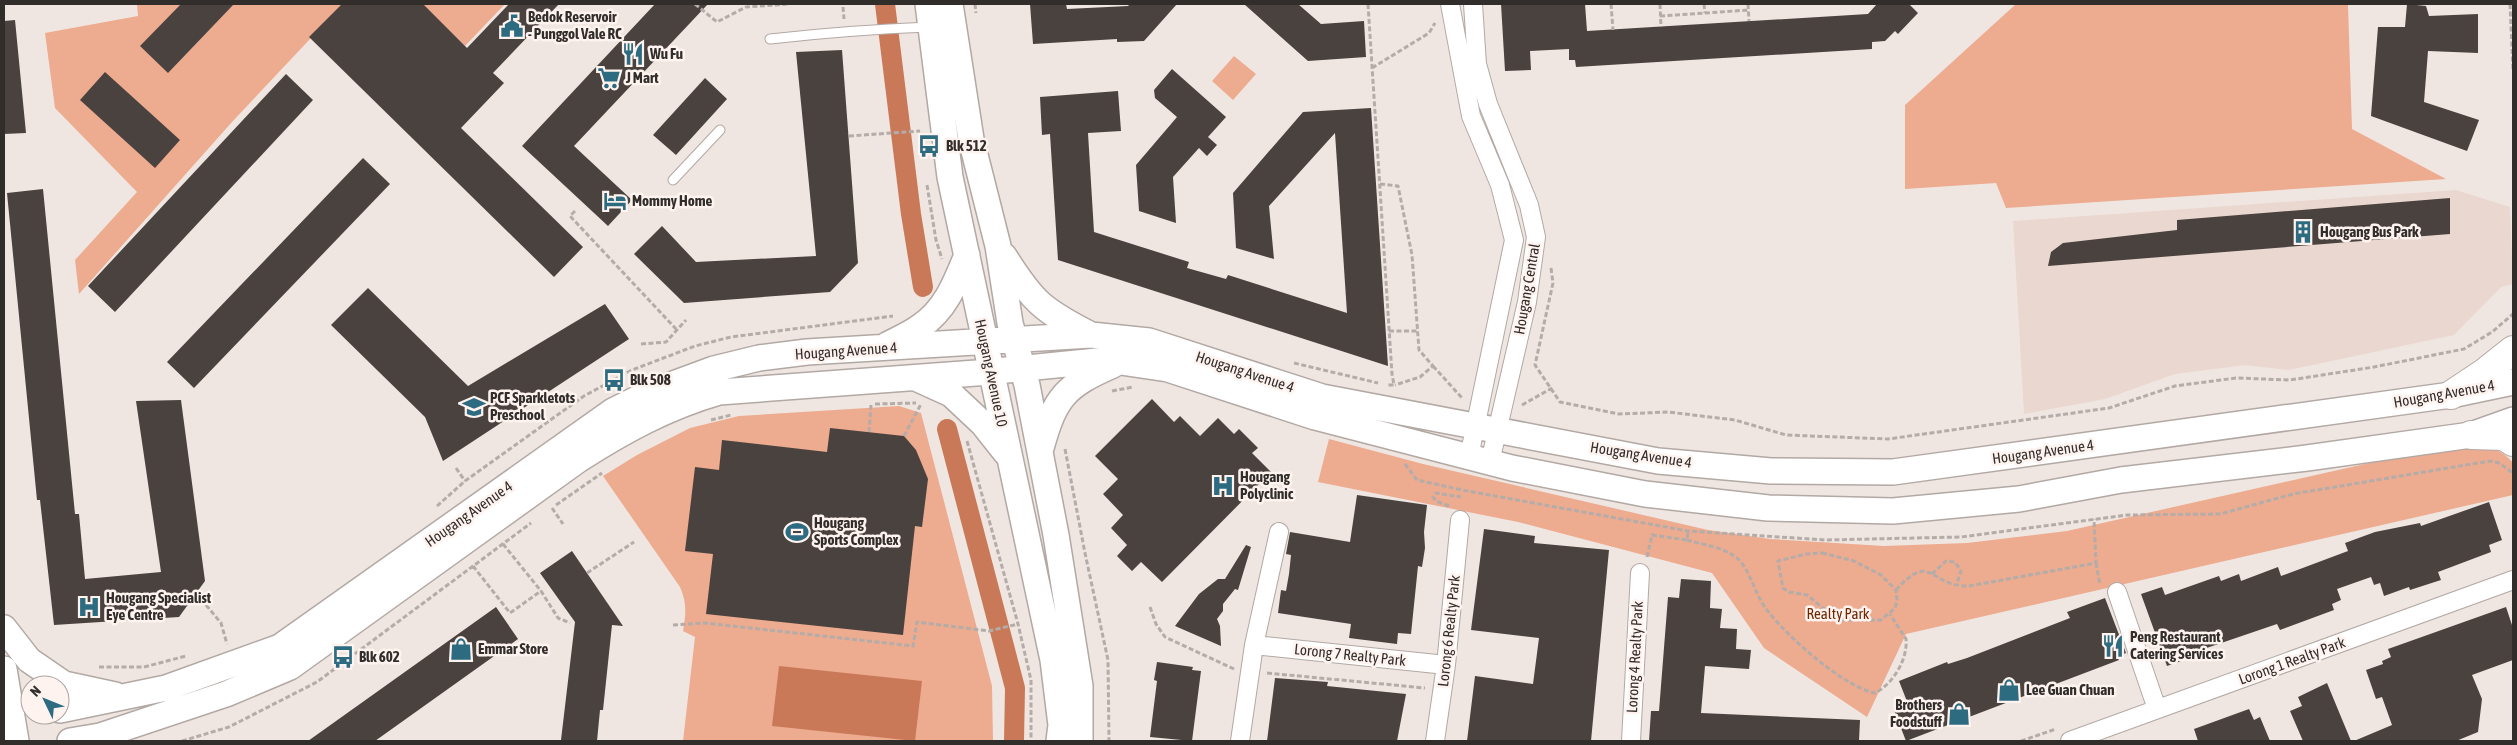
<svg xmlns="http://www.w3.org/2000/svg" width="2517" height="745" font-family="'Asap Condensed',sans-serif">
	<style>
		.built { fill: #ead7d0 }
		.green { fill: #edab90 }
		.water { fill: #ca7958 }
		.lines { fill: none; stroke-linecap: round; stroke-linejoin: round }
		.canal { stroke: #ca7958; stroke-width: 20 }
		.building { fill: #4a423f }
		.lane-casing { stroke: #b2a8a4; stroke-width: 11 }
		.street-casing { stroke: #b2a8a4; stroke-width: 20 }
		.secondary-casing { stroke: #b2a8a4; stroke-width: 28 }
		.primary-casing { stroke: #b2a8a4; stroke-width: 30 }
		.path { stroke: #b4aca8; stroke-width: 3; stroke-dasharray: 5 2.5; stroke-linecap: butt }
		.lane { stroke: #fff; stroke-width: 9 }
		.street { stroke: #fff; stroke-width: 18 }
		.secondary { stroke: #fff; stroke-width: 25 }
		.primary { stroke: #fff; stroke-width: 28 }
		.labels { text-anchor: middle; stroke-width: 5; stroke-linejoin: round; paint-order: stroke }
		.poi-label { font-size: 15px; font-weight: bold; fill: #312d2b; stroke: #fef3ef; text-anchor: start }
		.street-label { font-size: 15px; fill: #312d2b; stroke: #fef3ef }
		.park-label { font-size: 15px; fill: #6f2600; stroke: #fef3ef }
	</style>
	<rect width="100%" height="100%" fill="#f0e6e1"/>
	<path class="built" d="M 2456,190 L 2510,207 L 2513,284 L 2501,287 L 2454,335 L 2289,370 L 2245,365 L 2175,374 L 2105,399 L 2024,414 L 2013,221 Z"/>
	<path class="green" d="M 137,4 L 343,4 L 232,122 L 79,294 L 75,260 L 137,192 L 55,108 L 45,33 L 138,16 Z
		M 422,4 L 505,4 L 465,46 Z
		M 2016,4 L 2348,5 L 2352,129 L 2446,179 L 2006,208 L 1996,183 L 1905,189 L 1905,105 Z
		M 1234,56 L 1256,74 L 1233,100 L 1212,81 Z
		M 899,406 L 921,413 L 992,686 L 993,741 L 683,741 L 695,637 L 683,631 C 686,614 687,603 680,587 L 603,476 L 637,455 L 690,428 L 739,416 Z
		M 1329,439 L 1423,464 L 1708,530 L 1770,539 L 1884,546 L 1967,543 L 2067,531 L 2467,441 C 2486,446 2501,448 2513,463 L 2513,495 L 1906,634 L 1867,717 L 1764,648 L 1712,573 L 1518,522 L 1318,482 Z"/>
	<path class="water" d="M 779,666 L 922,681 L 915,741 L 772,726 Z"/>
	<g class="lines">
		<path class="canal" d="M 885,4 L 911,214 L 923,287
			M 947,429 L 1015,688 L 1014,741"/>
	</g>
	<path class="building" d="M 181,4 L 234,4 L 168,73 L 140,46 Z
		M 342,4 L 423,4 L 467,48 L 509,4 L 559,4 L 493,73 L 504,83 L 461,128 L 583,247 L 554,277 L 309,37 Z
		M 655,4 L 708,4 L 574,146 L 632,200 L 608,226 L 522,146 Z
		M 1030,4 L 1066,4 L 1067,9 L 1128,6 L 1130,4 L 1177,4 L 1144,41 L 1117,42 L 1117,39 L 1033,44 Z
		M 1244,4 L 1298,4 L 1321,24 L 1364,21 L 1366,57 L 1308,61 Z
		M 1501,4 L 1585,4 L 1587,31 L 1868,14 L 1877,4 L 1909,4 L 1918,13 L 1898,34 L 1895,31 L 1885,41 L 1872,42 L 1872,49 L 1576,67 L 1575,60 L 1569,60 L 1569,49 L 1530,51 L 1531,70 L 1505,71 Z
		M 2407,4 L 2426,6 L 2429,16 L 2478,14 L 2478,53 L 2428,51 L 2424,102 L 2479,120 L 2467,151 L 2371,116 L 2378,27 L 2405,27 Z
		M 15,20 L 26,133 L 4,134 L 4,21 Z
		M 842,50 L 858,263 L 830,292 L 684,303 L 634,254 L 662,226 L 696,262 L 816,256 L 796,52 Z
		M 1172,69 L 1226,117 L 1208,137 L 1217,145 L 1207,156 L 1199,148 L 1173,177 L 1176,223 L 1139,211 L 1136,165 L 1177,117 L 1155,98 L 1154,90 Z
		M 105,72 L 180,140 L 155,168 L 80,100 Z
		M 286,74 L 313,100 L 115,312 L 88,286 Z
		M 705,78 L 727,99 L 676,155 L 653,135 Z
		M 1118,91 L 1121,131 L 1088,133 L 1094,232 L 1189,262 L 1187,268 L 1226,279 L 1228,275 L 1347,313 L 1335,133 L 1269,206 L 1274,259 L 1236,248 L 1233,193 L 1303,112 L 1371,108 L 1388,366 L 1058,260 L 1050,134 L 1042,135 L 1040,97 Z
		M 363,158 L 390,184 L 194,388 L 167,362 Z
		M 43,189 L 75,514 L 79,514 L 85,579 L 161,572 L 136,401 L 181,400 L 205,581 L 179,617 L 54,625 L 40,500 L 37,500 L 7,193 Z
		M 2450,198 L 2450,234 L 2048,266 L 2051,252 L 2063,243 L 2177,230 L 2177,220 Z
		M 368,288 L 468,386 L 605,304 L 629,339 L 443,461 L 425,417 L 331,325 Z
		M 1152,399 L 1174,422 L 1180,416 L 1200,436 L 1218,418 L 1234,434 L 1239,429 L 1258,448 L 1252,453 L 1271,472 L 1162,582 L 1141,562 L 1132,571 L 1117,556 L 1127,545 L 1111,528 L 1123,515 L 1103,494 L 1118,479 L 1095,456 Z
		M 830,428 L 904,436 L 916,450 L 928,479 L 922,527 L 915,526 L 903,635 L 706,614 L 713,554 L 685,551 L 695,467 L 719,470 L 722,440 L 827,452 Z
		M 1357,495 L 1427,505 L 1424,532 L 1425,548 L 1422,567 L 1418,566 L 1411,634 L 1398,633 L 1397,644 L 1349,638 L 1351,624 L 1278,613 L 1281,590 L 1286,591 L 1289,574 L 1291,555 L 1286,554 L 1290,532 L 1350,542 Z
		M 2489,502 L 2502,540 L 2489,545 L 2491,552 L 2438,572 L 2441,580 L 2410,590 L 2409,587 L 2384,596 L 2380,583 L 2374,585 L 2371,577 L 2337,589 L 2341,600 L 2332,604 L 2334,610 L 2280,630 L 2277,624 L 2186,655 L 2187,659 L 2167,666 L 2141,594 L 2162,587 L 2165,595 L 2219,576 L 2221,581 L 2239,574 L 2241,581 L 2278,567 L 2281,576 L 2348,551 L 2345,543 L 2375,532 L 2420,523 L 2421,526 Z
		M 1484,529 L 1535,536 L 1534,543 L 1609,550 L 1591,741 L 1467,741 L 1475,676 L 1533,684 L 1539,638 L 1471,630 Z
		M 1246,545 L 1251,547 L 1238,590 L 1235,589 L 1223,604 L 1223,611 L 1217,619 L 1220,626 L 1221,646 L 1175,626 L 1199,594 L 1218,579 L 1225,579 Z
		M 572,551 L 623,626 L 612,625 L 603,710 L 600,710 L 597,741 L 561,740 L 575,622 L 540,573 Z
		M 1681,579 L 1711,581 L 1710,608 L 1722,609 L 1720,628 L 1737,629 L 1736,649 L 1751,650 L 1749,669 L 1705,666 L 1701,713 L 1860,720 L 1859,741 L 1649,741 L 1651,711 L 1659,711 L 1668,597 L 1679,598 Z
		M 2105,598 L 2126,653 L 2117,657 L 2119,660 L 1906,741 L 1894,710 L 1908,704 L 1899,681 L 1947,662 L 1948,664 L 1967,658 L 2070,618 L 2067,612 Z
		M 496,607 L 518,639 L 375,741 L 308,741 Z
		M 2506,607 L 2513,628 L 2513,660 L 2472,675 L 2482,699 L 2478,732 L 2456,741 L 2354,741 L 2392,725 L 2382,697 L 2376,699 L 2366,670 L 2383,664 L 2382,661 L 2391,657 L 2388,649 Z
		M 1157,662 L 1193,667 L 1192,670 L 1201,671 L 1192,741 L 1150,737 L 1157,681 L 1154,680 Z
		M 1275,678 L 1328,682 L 1327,686 L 1406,694 L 1397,741 L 1267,741 Z
		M 2327,683 L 2351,741 L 2303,741 L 2290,711 L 2302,706 L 2298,697 Z
		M 2249,709 L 2254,720 L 2260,717 L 2270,741 L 2198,741 L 2194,729 Z"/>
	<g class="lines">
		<defs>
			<path id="lane" d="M 770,39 C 823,33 876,29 929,27
				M 673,180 L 720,130"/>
			<path id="street" d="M 1450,4 L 1471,116 L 1500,185 L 1514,240 L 1469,457
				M 1473,4 L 1477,64 L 1488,104 L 1529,205 L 1536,237 L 1527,302 L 1490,462
				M 2117,592 L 2157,709
				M 1254,645 L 1446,665
				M 1240,741 L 1254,645 L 1279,532
				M 1435,741 L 1446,665 L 1460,520
				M 1631,741 L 1640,573
				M 2070,741 L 2513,580"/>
			<path id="secondary" d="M 928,4 L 950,177 L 1053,660 L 1061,725 L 1059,741
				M 950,4 L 971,139 L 998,246 L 1010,323 L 1027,385 L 1056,535 L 1080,686 L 1080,741
				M 1004,256 C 1033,302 1042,310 1091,335
				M 887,345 C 898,339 911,334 921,326 C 946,309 956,282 967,255
				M 918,379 L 951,394 L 983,424 L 1006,453
				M 1041,448 C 1055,397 1065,386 1113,365
				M 4,628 L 29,660 L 64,684 L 115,695
				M 4,669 L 16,741
				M 60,710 L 166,688 L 280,647 L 613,411 L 649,393 L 714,369 L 759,358 L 807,352 L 1091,335 L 1149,341 L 1322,397 L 1658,461 L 1771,471 L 1893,472 L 2451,395 L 2513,382
				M 70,741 L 100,736 L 226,694 L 290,667 L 578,460 C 623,431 667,407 719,392 L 976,373 L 1107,360 L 1168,369 L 1315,417 L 1512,468 L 1645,494 L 1768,508 L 1893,511 L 2019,499 L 2121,480 L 2307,458 L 2471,435 L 2513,420"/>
			<path id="primary" d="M 2451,395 L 2484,373 L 2513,350
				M 2471,435 L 2504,436 L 2513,442"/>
		</defs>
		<use href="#lane" class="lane-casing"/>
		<use href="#street" class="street-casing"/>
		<use href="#secondary" class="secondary-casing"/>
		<use href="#primary" class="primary-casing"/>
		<path class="path" d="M 695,4 L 717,22 L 746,7 L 789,4
			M 975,4 L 976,13
			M 1368,4 L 1392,374 L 1394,385 L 1386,385
			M 1611,4 L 1613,30
			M 1660,4 L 1661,27
			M 1704,4 L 1705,13
			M 1748,4 L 1749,21
			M 2510,4 L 2513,70
			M 843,7 L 844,19
			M 1660,16 L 1749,10
			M 1372,68 L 1429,33 L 1435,23
			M 849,136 L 920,131
			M 1380,184 L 1398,186 L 1412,255 L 1419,350 L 1433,366 L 1420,377 L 1395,385
			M 927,185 L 936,240 L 942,259
			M 575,211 L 570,216 L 677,330
			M 1551,268 L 1553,283 L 1535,365 L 1560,402 L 1619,414 L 1668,412 L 1735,420 L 1786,435 L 1888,439 L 2109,408 L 2175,386 L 2236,378 L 2290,380 L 2374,367 L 2464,349 L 2492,332 L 2513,314
			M 1389,331 L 1417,331
			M 641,344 L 666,342 L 686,320
			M 1294,363 L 1378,383
			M 1433,366 L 1463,399
			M 1112,391 L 1133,387
			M 875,404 L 916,403
			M 1522,405 L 1552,388
			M 711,420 L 731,415
			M 869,432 L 871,405
			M 904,436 L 921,404
			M 967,441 L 1018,624 L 1031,680 L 1031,741
			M 1065,449 L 1085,553 L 1108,660 L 1109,741
			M 1405,464 L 1417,480 L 1462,490 L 1688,531 L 1826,540 L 1961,537 L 2127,515 L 2220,514 L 2293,494 L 2490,461 L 2499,463 L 2513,473
			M 456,468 L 465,481
			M 556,505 L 602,473
			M 437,506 L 465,481 L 584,396 L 632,370 L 695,346 L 731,337 L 893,316
			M 1449,506 L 1436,501 L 1433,497 L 1436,493 L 1461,497
			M 552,508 L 563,524
			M 1687,540 C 1704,545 1723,547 1737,558 C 1749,569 1753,587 1761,601 C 1778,630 1843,687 1875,693 C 1893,684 1908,659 1906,639 L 1890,614
			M 503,544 L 541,591 L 558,618 L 570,623
			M 1822,553 L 1854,561 L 1881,575 L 1896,590 L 1897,601 L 1895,608 L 1881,620 L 1841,620 L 1835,618 L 1807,595 L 1789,592 L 1783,588 L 1778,561 L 1806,554 Z
			M 1647,557 L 1652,535 L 1687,540 L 1688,531
			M 2096,563 L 2100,585
			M 473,566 L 510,613 L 541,591
			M 587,573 L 634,542
			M 1932,574 L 1946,561 L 1955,562 L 1961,571 L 1956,586
			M 1896,590 C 1932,550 1929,587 1969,586 L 2096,563 L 2094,519
			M 206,605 L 221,623 L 227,644
			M 1150,607 L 1156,624 L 1165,637 L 1234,669
			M 673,625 L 705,623 L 913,646 L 917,622 L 989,631 L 1018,624
			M 99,667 L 144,667 L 186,656
			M 1267,673 L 1425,688
			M 182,741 L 229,727 L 317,682 L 531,523
			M 2021,741 L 2056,729"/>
		<use href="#lane" class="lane"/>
		<use href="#street" class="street"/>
		<use href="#secondary" class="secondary"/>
		<use href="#primary" class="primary"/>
	</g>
	<defs>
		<symbol id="civic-bare" viewBox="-9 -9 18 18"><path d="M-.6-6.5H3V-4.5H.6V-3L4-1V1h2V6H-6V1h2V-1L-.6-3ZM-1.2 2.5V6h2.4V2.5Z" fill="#2c6b80" stroke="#fef3ef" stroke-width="2.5" paint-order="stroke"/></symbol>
		<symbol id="restaurant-bare" viewBox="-9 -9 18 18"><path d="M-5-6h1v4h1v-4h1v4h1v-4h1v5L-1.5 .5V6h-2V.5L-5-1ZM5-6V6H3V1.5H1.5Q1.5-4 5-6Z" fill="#2c6b80" stroke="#fef3ef" stroke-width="2.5" paint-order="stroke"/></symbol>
		<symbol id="supermarket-bare" viewBox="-9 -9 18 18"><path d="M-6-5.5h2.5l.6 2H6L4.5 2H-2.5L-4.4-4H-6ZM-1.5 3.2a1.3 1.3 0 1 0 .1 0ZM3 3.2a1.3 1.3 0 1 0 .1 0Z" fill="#2c6b80" stroke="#fef3ef" stroke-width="2.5" paint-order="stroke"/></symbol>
		<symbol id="bus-bare" viewBox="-9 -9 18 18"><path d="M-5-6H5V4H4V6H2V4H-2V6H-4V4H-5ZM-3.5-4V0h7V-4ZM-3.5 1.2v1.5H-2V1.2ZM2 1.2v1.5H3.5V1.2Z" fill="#2c6b80" stroke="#fef3ef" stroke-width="2.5" paint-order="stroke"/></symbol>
		<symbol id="hotel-bare" viewBox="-9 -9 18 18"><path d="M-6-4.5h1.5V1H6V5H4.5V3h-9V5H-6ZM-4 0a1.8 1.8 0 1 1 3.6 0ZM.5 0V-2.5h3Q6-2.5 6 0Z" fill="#2c6b80" stroke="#fef3ef" stroke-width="2.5" paint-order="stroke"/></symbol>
		<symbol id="building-bare" viewBox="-9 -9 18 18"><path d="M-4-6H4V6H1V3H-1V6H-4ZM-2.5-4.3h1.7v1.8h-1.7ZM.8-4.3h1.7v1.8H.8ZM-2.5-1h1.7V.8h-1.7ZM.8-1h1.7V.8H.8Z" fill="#2c6b80" stroke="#fef3ef" stroke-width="2.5" paint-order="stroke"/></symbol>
		<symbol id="school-bare" viewBox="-9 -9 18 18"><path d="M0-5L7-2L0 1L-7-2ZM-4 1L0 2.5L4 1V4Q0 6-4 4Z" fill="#2c6b80" stroke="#fef3ef" stroke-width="2.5" paint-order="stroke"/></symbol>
		<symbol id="hospital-bare" viewBox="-9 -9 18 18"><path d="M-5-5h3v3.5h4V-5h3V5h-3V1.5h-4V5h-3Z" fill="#2c6b80" stroke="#fef3ef" stroke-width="2.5" paint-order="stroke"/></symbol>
		<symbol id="stadium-bare" viewBox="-9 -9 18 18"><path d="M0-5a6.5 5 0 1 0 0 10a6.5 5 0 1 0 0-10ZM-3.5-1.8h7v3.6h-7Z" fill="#2c6b80" stroke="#fef3ef" stroke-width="2.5" paint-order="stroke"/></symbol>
		<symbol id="shop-bare" viewBox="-9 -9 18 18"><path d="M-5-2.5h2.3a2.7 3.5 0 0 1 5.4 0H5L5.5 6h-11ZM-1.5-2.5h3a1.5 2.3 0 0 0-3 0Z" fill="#2c6b80" stroke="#fef3ef" stroke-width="2.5" paint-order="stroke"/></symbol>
	</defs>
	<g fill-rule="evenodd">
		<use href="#civic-bare" x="496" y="10" width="32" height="32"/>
		<use href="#restaurant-bare" x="617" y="38" width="32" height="32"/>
		<use href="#supermarket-bare" x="593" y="62" width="32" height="32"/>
		<use href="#bus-bare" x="913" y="130" width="32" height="32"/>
		<use href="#hotel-bare" x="599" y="185" width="32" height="32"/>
		<use href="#building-bare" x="2287" y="216" width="32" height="32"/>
		<use href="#bus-bare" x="598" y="364" width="32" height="32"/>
		<use href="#school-bare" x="458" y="391" width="32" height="32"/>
		<use href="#hospital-bare" x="1207" y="470" width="32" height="32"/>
		<use href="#stadium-bare" x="781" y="516" width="32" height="32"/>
		<use href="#hospital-bare" x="73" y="591" width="32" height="32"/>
		<use href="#restaurant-bare" x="2097" y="630" width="32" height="32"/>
		<use href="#shop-bare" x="445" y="633" width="32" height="32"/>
		<use href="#bus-bare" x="327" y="641" width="32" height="32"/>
		<use href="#shop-bare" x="1993" y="674" width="32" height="32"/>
		<use href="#shop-bare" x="1943" y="698" width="32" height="32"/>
	</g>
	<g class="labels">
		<g class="poi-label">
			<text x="528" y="22">Bedok Reservoir<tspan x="528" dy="17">- Punggol Vale RC</tspan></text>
			<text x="650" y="59">Wu Fu</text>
			<text x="626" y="83">J Mart</text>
			<text x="946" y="151">Blk 512</text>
			<text x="632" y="206">Mommy Home</text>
			<text x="2320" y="237">Hougang Bus Park</text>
			<text x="630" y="385">Blk 508</text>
			<text x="490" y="403">PCF Sparkletots<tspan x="490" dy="17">Preschool</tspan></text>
			<text x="1240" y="482">Hougang<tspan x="1240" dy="17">Polyclinic</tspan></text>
			<text x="814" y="528">Hougang<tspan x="814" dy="17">Sports Complex</tspan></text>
			<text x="106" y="603">Hougang Specialist<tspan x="106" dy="17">Eye Centre</tspan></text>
			<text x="2130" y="642">Peng Restaurant<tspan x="2130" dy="17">Catering Services</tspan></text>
			<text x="478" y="654">Emmar Store</text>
			<text x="359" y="662">Blk 602</text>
			<text x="2026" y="695">Lee Guan Chuan</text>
			<text x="1942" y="710" text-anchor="end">Brothers<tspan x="1942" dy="17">Foodstuff</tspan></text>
		</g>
		<g class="street-label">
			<text transform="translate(1527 289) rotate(-80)" y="5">Hougang Central</text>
			<text transform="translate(846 351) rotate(-4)" y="5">Hougang Avenue 4</text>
			<text transform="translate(1245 372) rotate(18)" y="5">Hougang Avenue 4</text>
			<text transform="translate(991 373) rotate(78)" y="5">Hougang Avenue 10</text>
			<text transform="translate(2444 394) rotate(-10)" y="5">Hougang Avenue 4</text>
			<text transform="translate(2043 452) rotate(-8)" y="5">Hougang Avenue 4</text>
			<text transform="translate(1641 455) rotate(9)" y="5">Hougang Avenue 4</text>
			<text transform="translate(469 514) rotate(-35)" y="5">Hougang Avenue 4</text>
			<text transform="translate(1449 631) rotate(-84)" y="5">Lorong 6 Realty Park</text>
			<text transform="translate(1350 655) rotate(6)" y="5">Lorong 7 Realty Park</text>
			<text transform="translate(1635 657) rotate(-87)" y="5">Lorong 4 Realty Park</text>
			<text transform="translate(2292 661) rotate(-20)" y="5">Lorong 1 Realty Park</text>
		</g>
		<g class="park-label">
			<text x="1838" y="619">Realty Park</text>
		</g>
	</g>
	<rect width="2517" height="745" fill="none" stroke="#312d2b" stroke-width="10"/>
	<g transform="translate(45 700) rotate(313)"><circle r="24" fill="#fef3ef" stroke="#aca4a1"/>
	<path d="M0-4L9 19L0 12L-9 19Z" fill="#2c6b80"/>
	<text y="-8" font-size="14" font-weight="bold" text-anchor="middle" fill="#312d2b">N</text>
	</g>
</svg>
